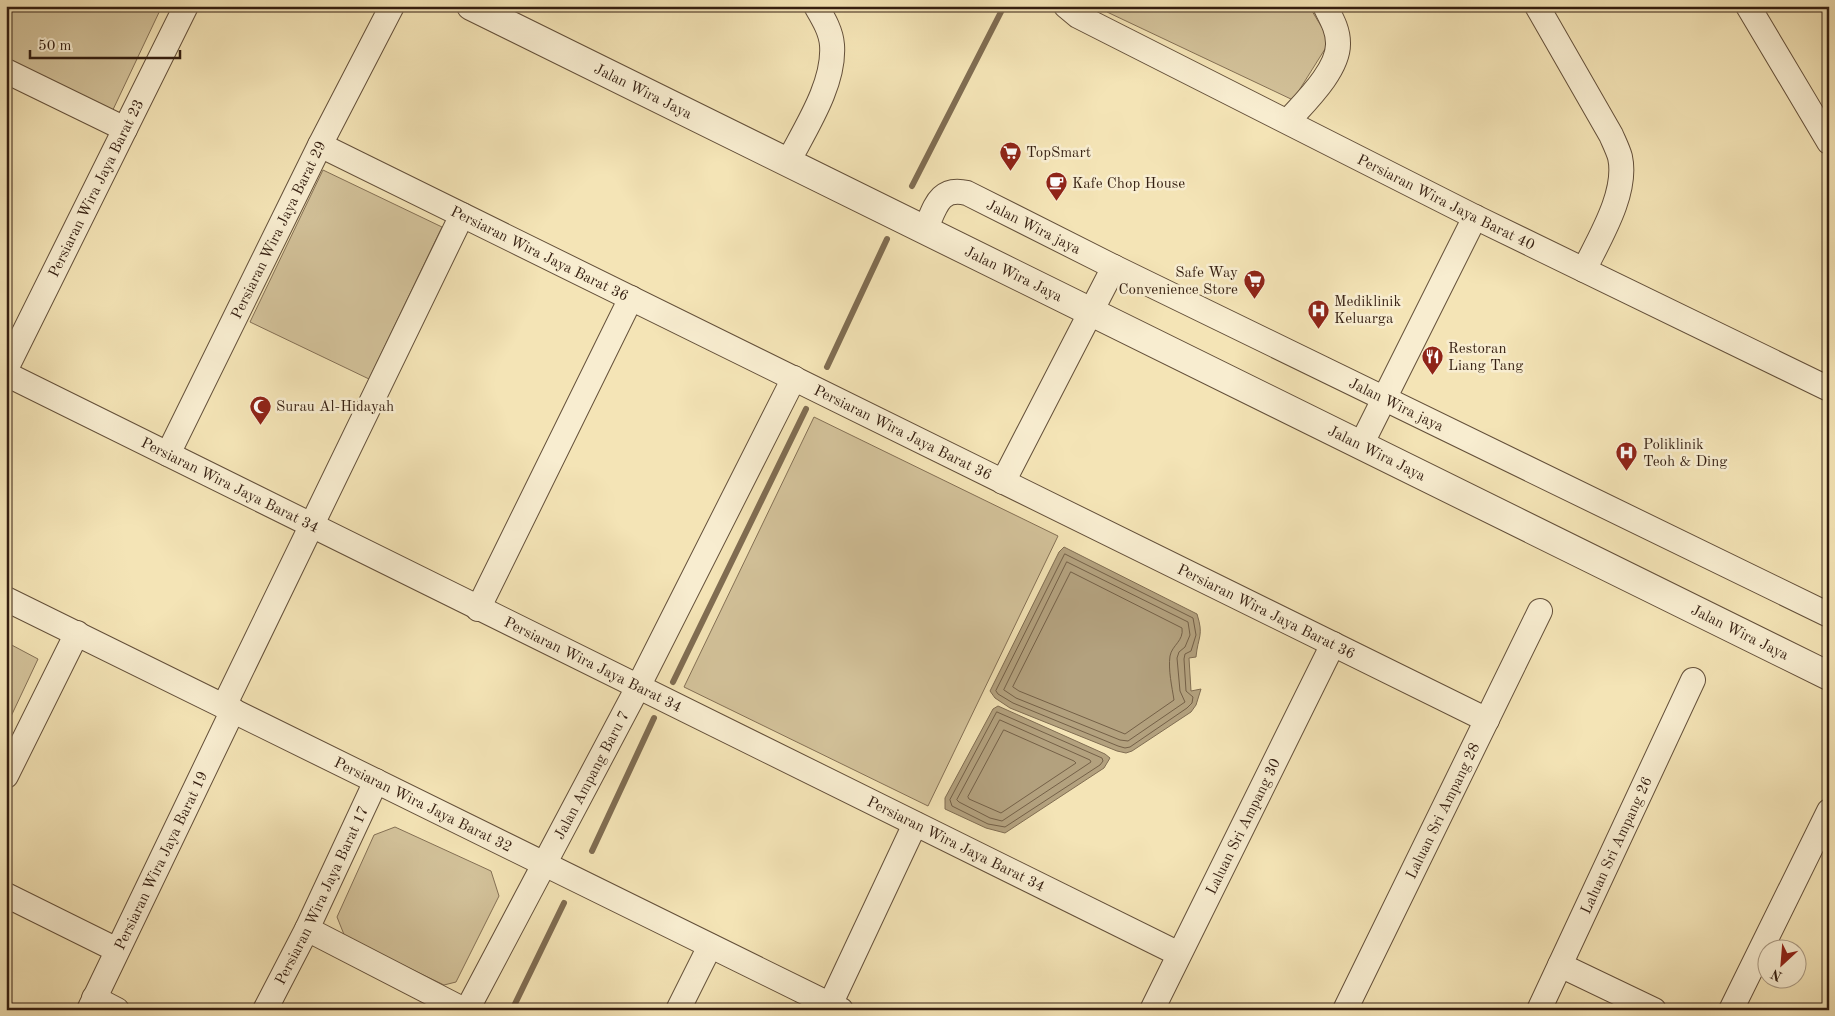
<svg xmlns="http://www.w3.org/2000/svg" width="1835" height="1016" font-family="'Old Standard TT',serif">
	<style>
		.green { fill: #d3c29a; stroke: #847055 }
		.water { fill: #b3a17e; stroke: #806d52 }
		.lines { fill: none; stroke-linecap: round; stroke-linejoin: round }
		.shore { stroke: #746047; stroke-width: 1 }
		.stream { stroke: #806d52; stroke-width: 6 }
		.minor-casing { stroke: #64503a; stroke-width: 26 }
		.tertiary-casing { stroke: #64503a; stroke-width: 30 }
		.minor { stroke: #f8edd0; stroke-width: 24 }
		.tertiary { stroke: #f8edd0; stroke-width: 28 }
		.labels { text-anchor: middle; stroke-width: 5; stroke-linejoin: round; paint-order: stroke }
		.street-label { font-size: 15px; fill: #341e10; stroke: #f8edd0 }
		.poi-label { font-size: 15px; fill: #341e10; stroke: #f8edd0; text-anchor: start }
	</style>
	<rect width="100%" height="100%" fill="#f4e4b6"/>
	<filter id="stains"><feTurbulence type="fractalNoise" baseFrequency=".004" numOctaves="4"/><feColorMatrix values="0 0 0 0 .2 0 0 0 0 .09 0 0 0 0 .02 0 0 0 .5 -.17"/></filter>
	<radialGradient id="worn" r=".72"><stop offset=".6" stop-color="#630" stop-opacity="0"/><stop offset="1" stop-color="#630" stop-opacity=".3"/></radialGradient>
	<path class="green" d="M 6,6 L 162,6 L 110,116 L 6,66 Z
		M 1101,6 L 1309,6 L 1330,41 L 1293,100 L 1107,12 Z
		M 323,170 L 442,227 L 369,379 L 250,322 Z
		M 814,417 L 1058,536 L 928,806 L 684,687 Z
		M 6,642 L 38,659 L 6,727 Z
		M 395,827 L 491,871 L 499,896 L 456,982 L 444,985 L 345,937 L 337,917 L 374,835 Z"/>
	<path class="water" d="M 1064,547 L 1197,614 C 1204,636 1198,636 1196,657 L 1189,658 L 1191,691 L 1201,689 L 1196,705 L 1191,712 L 1132,751 L 1126,753 L 1117,751 L 1010,708 L 995,698 L 990,691 L 1059,552 Z
		M 998,706 L 1105,754 L 1110,758 L 1104,768 L 1005,833 L 986,828 L 945,809 L 945,798 L 993,709 Z"/>
	<g class="lines">
		<path class="shore" d="M 1065,554 L 1193,618 L 1196,635 L 1191,651 L 1185,654 L 1184,659 L 1186,691 L 1193,697 L 1192,703 L 1187,708 L 1130,747 L 1125,748 L 1118,746 L 1013,703 L 998,694 L 996,691 Z
			M 1067,562 L 1188,622 L 1190,635 L 1185,647 L 1179,652 L 1177,658 L 1180,691 L 1185,702 L 1128,741 L 1120,740 L 1016,698 L 1004,690 Z
			M 1071,572 L 1182,628 C 1184,641 1172,645 1170,656 C 1168,670 1172,687 1174,700 L 1125,734 L 1019,691 L 1013,687 Z
			M 997,712 L 1102,758 L 1103,761 L 1100,765 L 1005,827 L 988,824 L 952,806 L 950,800 Z
			M 1000,720 L 1090,760 L 1091,762 L 1002,821 L 990,818 L 959,802 L 957,800 Z
			M 1004,730 L 1074,761 L 1076,763 L 1001,813 L 969,799 L 968,797 Z"/>
		<path class="stream" d="M 912,186 L 1004,6
			M 827,367 L 887,239
			M 673,682 L 806,409
			M 592,851 L 654,718
			M 512,1010 L 564,903"/>
		<defs>
			<g id="minor">
				<path id="s1" d="M 1066,6 L 1078,16 L 1475,217 L 1829,389"/>
				<path d="M 1537,6 L 1611,135 C 1614,142 1618,150 1620,157 C 1628,193 1599,239 1584,270"/>
				<path d="M 1748,6 L 1829,142"/>
				<path d="M 6,71 L 125,129"/>
				<path d="M 1288,121 C 1304,103 1339,70 1338,43 C 1338,29 1331,18 1325,6"/>
				<path id="s2" d="M 320,145 L 1487,720"/>
				<path d="M 788,162 C 805,129 835,84 832,45 C 831,31 823,18 816,6"/>
				<path id="s3" d="M 925,230 C 935,209 938,186 967,193 L 1114,267 L 1829,615"/>
				<path id="s4" d="M 6,369 L 186,6"/>
				<path id="s5" d="M 6,374 L 1179,954"/>
				<path d="M 1361,445 L 1475,217"/>
				<path id="s6" d="M 168,454 L 320,145 L 392,6"/>
				<path d="M 1003,482 L 1114,267"/>
				<path id="s7" d="M 6,599 L 841,1010"/>
				<path d="M 478,609 L 631,298"/>
				<path d="M 224,706 L 462,215"/>
				<path d="M 6,776 L 77,633"/>
				<path d="M 6,895 L 117,950"/>
				<path d="M 307,929 L 464,1010"/>
				<path d="M 1560,965 L 1654,1010"/>
				<path d="M 94,998 L 117,1010"/>
				<path d="M 830,1005 L 915,824"/>
				<path id="s8" d="M 89,1010 L 233,710"/>
				<path id="s9" d="M 265,1010 L 307,929 L 376,781"/>
				<path id="s10" d="M 467,1010 L 638,687 L 794,378"/>
				<path d="M 678,1010 L 710,946"/>
				<path id="s11" d="M 1152,1010 L 1333,644"/>
				<path id="s12" d="M 1345,1010 L 1540,611"/>
				<path id="s13" d="M 1539,1010 L 1693,680"/>
				<path d="M 1731,1010 L 1829,811"/>
			</g>
			<g id="tertiary">
				<path id="s14" d="M 471,6 L 1829,676"/>
			</g>
		</defs>
		<use href="#minor" class="minor-casing"/>
		<use href="#tertiary" class="tertiary-casing"/>
		<use href="#minor" class="minor"/>
		<use href="#tertiary" class="tertiary"/>
	</g>
	<defs>
		<symbol id="supermarket-pin" viewBox="-11 -11 22 30"><path d="M0 17L-7.5 6A9.5 9.5 0 1 1 7.5 6Z" fill="#8f2418" stroke="#f8edd0"/><path d="M-6-5.5h2.5l.6 2H6L4.5 2H-2.5L-4.4-4H-6ZM-1.5 3.2a1.3 1.3 0 1 0 .1 0ZM3 3.2a1.3 1.3 0 1 0 .1 0Z" fill="#fff"/></symbol>
		<symbol id="cafe-pin" viewBox="-11 -11 22 30"><path d="M0 17L-7.5 6A9.5 9.5 0 1 1 7.5 6Z" fill="#8f2418" stroke="#f8edd0"/><path d="M-5.5-4.5H6V0H3Q3 3.5 0 3.5H-2.5Q-5.5 3.5-5.5 0ZM3-3.2v2h1.7v-2ZM-6 4.5H4V6H-6Z" fill="#fff"/></symbol>
		<symbol id="hospital-pin" viewBox="-11 -11 22 30"><path d="M0 17L-7.5 6A9.5 9.5 0 1 1 7.5 6Z" fill="#8f2418" stroke="#f8edd0"/><path d="M-5-5h3v3.5h4V-5h3V5h-3V1.5h-4V5h-3Z" fill="#fff"/></symbol>
		<symbol id="restaurant-pin" viewBox="-11 -11 22 30"><path d="M0 17L-7.5 6A9.5 9.5 0 1 1 7.5 6Z" fill="#8f2418" stroke="#f8edd0"/><path d="M-5-6h1v4h1v-4h1v4h1v-4h1v5L-1.5 .5V6h-2V.5L-5-1ZM5-6V6H3V1.5H1.5Q1.5-4 5-6Z" fill="#fff"/></symbol>
		<symbol id="mosque-pin" viewBox="-11 -11 22 30"><path d="M0 17L-7.5 6A9.5 9.5 0 1 1 7.5 6Z" fill="#8f2418" stroke="#f8edd0"/><path d="M3.5-4.9A6 6 0 1 0 3.5 4.9A5 5 0 1 1 3.5-4.9Z" fill="#fff"/></symbol>
	</defs>
	<g fill-rule="evenodd">
		<use href="#supermarket-pin" x="998" y="140" width="25" height="34"/>
		<use href="#cafe-pin" x="1044" y="170" width="25" height="34"/>
		<use href="#supermarket-pin" x="1242" y="268" width="25" height="34"/>
		<use href="#hospital-pin" x="1306" y="298" width="25" height="34"/>
		<use href="#restaurant-pin" x="1420" y="344" width="25" height="34"/>
		<use href="#mosque-pin" x="248" y="394" width="25" height="34"/>
		<use href="#hospital-pin" x="1614" y="440" width="25" height="34"/>
	</g>
	<g class="labels">
		<g class="street-label">
			<text dy="5" stroke="none"><textPath href="#s14" startOffset="192">Jalan Wira Jaya</textPath></text>
			<text dy="5" stroke="none"><textPath href="#s4" startOffset="202">Persiaran Wira Jaya Barat 23</textPath></text>
			<text dy="5" stroke="none"><textPath href="#s1" startOffset="428">Persiaran Wira Jaya Barat 40</textPath></text>
			<text dy="5" stroke="none"><textPath href="#s3" startOffset="138">Jalan Wira jaya</textPath></text>
			<text dy="5" stroke="none"><textPath href="#s6" startOffset="250">Persiaran Wira Jaya Barat 29</textPath></text>
			<text dy="5" stroke="none"><textPath href="#s2" startOffset="245">Persiaran Wira Jaya Barat 36</textPath></text>
			<text dy="5" stroke="none"><textPath href="#s14" startOffset="605">Jalan Wira Jaya</textPath></text>
			<text dy="5" stroke="none"><textPath href="#s3" startOffset="542">Jalan Wira jaya</textPath></text>
			<text dy="5" stroke="none"><textPath href="#s2" startOffset="650">Persiaran Wira Jaya Barat 36</textPath></text>
			<text dy="5" stroke="none"><textPath href="#s14" startOffset="1010">Jalan Wira Jaya</textPath></text>
			<text dy="5" stroke="none"><textPath href="#s5" startOffset="250">Persiaran Wira Jaya Barat 34</textPath></text>
			<text dy="5" stroke="none"><textPath href="#s2" startOffset="1055">Persiaran Wira Jaya Barat 36</textPath></text>
			<text dy="5" stroke="none"><textPath href="#s14" startOffset="1415">Jalan Wira Jaya</textPath></text>
			<text dy="5" stroke="none"><textPath href="#s5" startOffset="655">Persiaran Wira Jaya Barat 34</textPath></text>
			<text dy="5" stroke="none"><textPath href="#s10" startOffset="266">Jalan Ampang Baru 7</textPath></text>
			<text dy="5" stroke="none"><textPath href="#s7" startOffset="465">Persiaran Wira Jaya Barat 32</textPath></text>
			<text dy="5" stroke="none"><textPath href="#s12" startOffset="222">Laluan Sri Ampang 28</textPath></text>
			<text dy="5" stroke="none"><textPath href="#s11" startOffset="205">Laluan Sri Ampang 30</textPath></text>
			<text dy="5" stroke="none"><textPath href="#s5" startOffset="1060">Persiaran Wira Jaya Barat 34</textPath></text>
			<text dy="5" stroke="none"><textPath href="#s13" startOffset="182">Laluan Sri Ampang 26</textPath></text>
			<text dy="5" stroke="none"><textPath href="#s8" startOffset="166">Persiaran Wira Jaya Barat 19</textPath></text>
			<text dy="5" stroke="none"><textPath href="#s9" startOffset="128">Persiaran Wira Jaya Barat 17</textPath></text>
		</g>
		<g class="poi-label">
			<text x="1026" y="157">TopSmart</text>
			<text x="1072" y="188">Kafe Chop House</text>
			<text x="1238" y="277" text-anchor="end">Safe Way<tspan x="1238" dy="17">Convenience Store</tspan></text>
			<text x="1334" y="306">Mediklinik<tspan x="1334" dy="17">Keluarga</tspan></text>
			<text x="1448" y="353">Restoran<tspan x="1448" dy="17">Liang Tang</tspan></text>
			<text x="276" y="411">Surau Al-Hidayah</text>
			<text x="1643" y="449">Poliklinik<tspan x="1643" dy="17">Teoh &amp; Ding</tspan></text>
		</g>
	</g>
	<rect width="1835" height="1016" fill="none" stroke="#f4e4b6" stroke-width="25"/>
	<rect x="8" y="8" width="1820" height="1001" fill="none" stroke="#341e10" stroke-width="2.5"/>
	<rect x="12" y="12" width="1810" height="991" fill="none" stroke="#341e10"/>
	<g transform="translate(1782 964) rotate(206)"><circle r="24" fill="#f8edd0" stroke="#aa9a83"/>
	<path d="M0-4L9 19L0 12L-9 19Z" fill="#8f2418"/>
	<text y="-8" font-size="14" font-weight="bold" text-anchor="middle" fill="#341e10">N</text>
	</g>
	<path d="M30 50v8h150v-8" fill="none" stroke="#341e10" stroke-width="2.5"/>
	<text x="38" y="50" font-size="15" fill="#341e10" stroke="#f8edd0" stroke-width="4" paint-order="stroke">50 m</text>
	<rect width="100%" height="100%" filter="url(#stains)"/>
	<rect width="100%" height="100%" fill="url(#worn)"/>
</svg>
